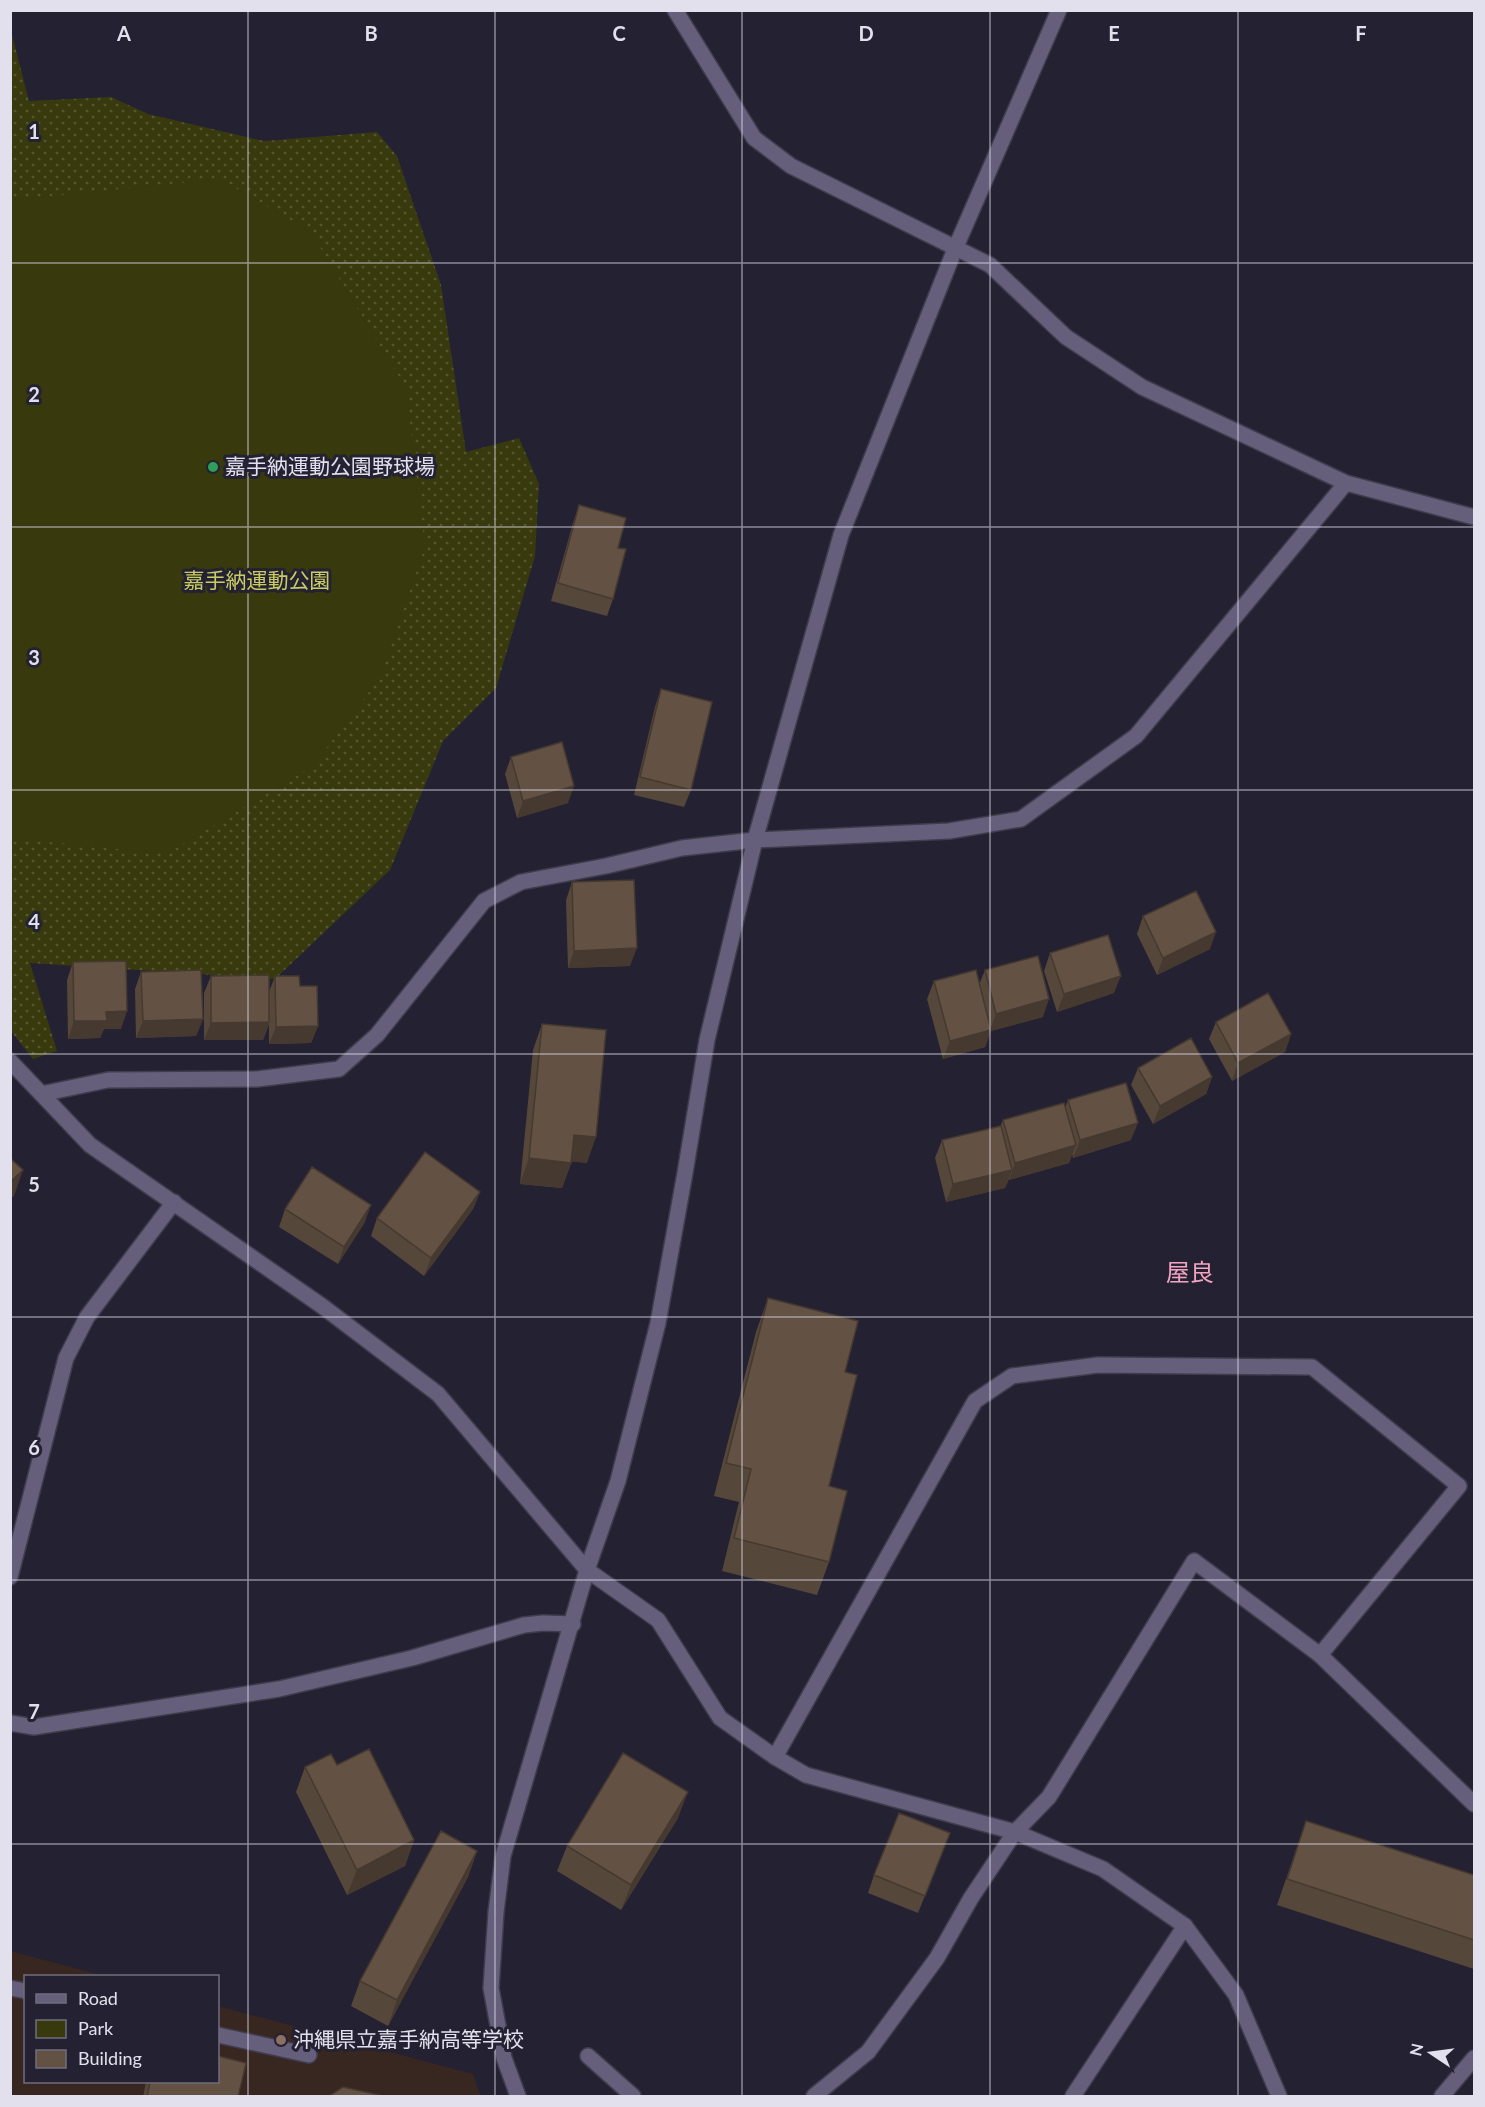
<svg xmlns="http://www.w3.org/2000/svg" width="1485" height="2107" font-family="Lato,'Noto Sans JP',sans-serif">
	<style>
		.education { fill: #382620 }
		.green { fill: url(#green-dots) }
		.pitch { fill: #383a0e }
		.lines { fill: none; stroke-linecap: round; stroke-linejoin: round }
		.service-casing { stroke: #3f3c4c; stroke-width: 18 }
		.minor-casing { stroke: #3f3c4c; stroke-width: 18 }
		.tertiary-casing { stroke: #3f3c4c; stroke-width: 18 }
		.service { stroke: #655f7c; stroke-width: 15 }
		.minor { stroke: #655f7c; stroke-width: 15 }
		.tertiary { stroke: #655f7c; stroke-width: 15 }
		.wall { fill: #55473a }
		.shaded-wall { fill: #453930 }
		.building { fill: #635244; stroke: #453930; stroke-width: 1.5 }
		.grid { fill: none; stroke: #e2e0ec; stroke-width: 1.5; stroke-opacity: 0.55 }
		.leisure-dot { fill: #2e9e5b; stroke: #242132; stroke-width: 2 }
		.education-dot { fill: #8d6e63; stroke: #242132; stroke-width: 2 }
		.labels { text-anchor: middle; stroke-width: 6; stroke-linejoin: round; paint-order: stroke }
		.poi-label { font-size: 21px; fill: #e2e0ec; stroke: #242132; text-anchor: start }
		.park-label { font-size: 21px; fill: #c8cc61; stroke: #242132 }
		.quarter-label { font-size: 24px; fill: #f4a4c1; stroke: #242132 }
		.grid-label { font-size: 20px; text-anchor: middle; font-weight: bold; fill: #e2e0ec; stroke: #242132; stroke-width: 6; stroke-linejoin: round; paint-order: stroke }
	</style>
	<defs>
		<pattern id="green-dots" width="8" height="8" patternUnits="userSpaceOnUse" patternTransform="scale(1.5)"><rect width="8" height="8" fill="#383a0e"/><path d="M2 2h.1M6 6h.1" fill="none" stroke="#545631" stroke-width="1.8" stroke-linecap="round"/></pattern>
	</defs>
	<rect width="100%" height="100%" fill="#242132"/>
	<path class="education" d="M 10,1951 L 105,1976 L 26,1976 L 26,2082 L 218,2082 L 218,2006 L 473,2074 L 481,2096 L 11,2096 Z"/>
	<path class="green" d="M 10,27 L 29,101 L 111,97 L 148,114 L 264,141 L 377,132 L 397,156 L 441,285 L 466,452 L 519,438 L 539,484 L 535,556 L 496,688 L 443,741 L 390,870 L 275,979 L 30,963 L 57,1051 L 33,1059 L 10,1030 Z"/>
	<path class="pitch" d="M 220,179 L 310,231 L 406,388 L 425,547 L 379,679 L 313,766 L 166,854 L 11,838 L 11,200 Z"/>
	<g class="lines">
		<defs>
			<path id="service" d="M 10,1577 L 66,1358 L 87,1317 L 174,1202
				M 10,1723 L 34,1727 L 279,1689 L 412,1658 L 524,1625 L 543,1623 L 573,1624
				M 775,1757 L 975,1401 L 1012,1376 L 1098,1365 L 1312,1367 L 1459,1486 L 1320,1655
				M 10,1988 L 26,1991
				M 218,2035 L 309,2055
				M 588,2056 L 633,2096
				M 814,2096 L 868,2052 L 937,1958 L 971,1898 L 1015,1832
				M 1073,2096 L 1185,1926"/>
			<path id="minor" d="M 675,10 L 754,138 L 791,166 L 990,265 L 1066,337 L 1142,387 L 1346,483 L 1474,517
				M 10,1061 L 90,1145 L 322,1306 L 438,1394 L 587,1570 L 658,1620 L 720,1718 L 775,1757 L 806,1775 L 1015,1832 L 1103,1869 L 1185,1926 L 1236,1995 L 1279,2096
				M 41,1094 L 108,1080 L 257,1079 L 339,1069 L 377,1035 L 484,901 L 521,882 L 606,866 L 682,848 L 755,840 L 949,831 L 1021,819 L 1136,736 L 1346,483
				M 1015,1832 L 1049,1797 L 1194,1561 L 1320,1655 L 1474,1804
				M 1442,2096 L 1474,2058"/>
			<path id="tertiary" d="M 518,2096 L 504,2058 L 491,1988 L 496,1912 L 503,1856 L 587,1570 L 618,1481 L 658,1323 L 685,1173 L 707,1040 L 755,840 L 841,535 L 955,249 L 1059,10"/>
		</defs>
		<use href="#service" class="service-casing"/>
		<use href="#minor" class="minor-casing"/>
		<use href="#tertiary" class="tertiary-casing"/>
		<use href="#service" class="service"/>
		<use href="#minor" class="minor"/>
		<use href="#tertiary" class="tertiary"/>
	</g>
	<path class="wall" d="M 579,505 L 618,548 L 613,599 L 607,616 L 551,601 L 573,523 Z
		M 661,689 L 691,790 L 684,807 L 634,795 L 655,707 Z
		M 511,757 L 568,803 L 517,818 L 505,774 Z
		M 572,882 L 630,966 L 568,968 L 566,900 Z
		M 1143,916 L 1210,949 L 1157,975 L 1137,934 Z
		M 1050,953 L 1114,993 L 1057,1012 L 1044,971 Z
		M 73,962 L 121,1029 L 104,1029 L 100,1038 L 68,1039 L 67,980 Z
		M 985,970 L 1043,1017 L 991,1031 L 985,1047 L 943,1059 L 927,999 L 934,981 L 979,985 Z
		M 141,972 L 203,1019 L 196,1036 L 136,1038 L 135,989 Z
		M 211,976 L 269,992 L 275,976 L 300,986 L 318,1026 L 311,1043 L 269,1044 L 269,1024 L 263,1040 L 204,1040 L 204,993 Z
		M 1216,1022 L 1291,1034 L 1285,1052 L 1232,1081 L 1209,1039 Z
		M 542,1024 L 587,1163 L 572,1161 L 562,1188 L 520,1184 L 533,1050 Z
		M 1138,1068 L 1212,1077 L 1206,1094 L 1153,1124 L 1131,1085 Z
		M 1068,1100 L 1131,1140 L 1073,1158 L 1072,1154 L 1069,1163 L 1009,1180 L 1009,1179 L 1005,1188 L 946,1202 L 935,1158 L 942,1140 L 1000,1127 L 1003,1120 L 1065,1108 Z
		M 480,1192 L 473,1209 L 424,1276 L 371,1236 L 377,1218 Z
		M 285,1209 L 365,1222 L 338,1264 L 279,1227 Z
		M 768,1298 L 845,1372 L 829,1486 L 829,1562 L 817,1595 L 722,1571 L 739,1502 L 714,1496 L 756,1332 Z
		M 337,1765 L 414,1840 L 405,1866 L 347,1895 L 296,1792 L 305,1767 Z
		M 678,1818 L 621,1910 L 557,1871 L 567,1846 Z
		M 1306,1821 L 1474,1875 L 1474,1969 L 1277,1905 Z
		M 477,1851 L 468,1877 L 388,2026 L 351,2006 L 360,1981 Z
		M 943,1851 L 918,1913 L 868,1893 L 874,1875 Z
		M 146,2082 L 218,2082 L 238,2097 L 143,2097 Z"/>
	<path class="shaded-wall" d="M 574,786 L 568,803 L 517,818 L 523,801 Z
		M 1216,932 L 1210,949 L 1157,975 L 1163,958 Z
		M 637,948 L 630,966 L 568,968 L 574,951 Z
		M 1121,976 L 1114,993 L 1057,1012 L 1064,994 Z
		M 1049,999 L 1043,1017 L 991,1031 L 985,1047 L 943,1059 L 950,1041 L 990,1030 L 996,1014 Z
		M 127,1011 L 121,1029 L 104,1029 L 100,1038 L 68,1039 L 74,1021 L 106,1012 Z
		M 203,1019 L 196,1036 L 136,1038 L 143,1021 Z
		M 269,1022 L 263,1040 L 204,1040 L 211,1023 Z
		M 318,1026 L 311,1043 L 269,1044 L 276,1027 Z
		M 1291,1034 L 1285,1052 L 1232,1081 L 1238,1063 Z
		M 1212,1077 L 1206,1094 L 1153,1124 L 1160,1106 Z
		M 1138,1123 L 1131,1140 L 1073,1158 L 1080,1140 Z
		M 574,1135 L 596,1137 L 587,1163 L 565,1161 Z
		M 1076,1145 L 1069,1163 L 1009,1180 L 1015,1163 Z
		M 529,1158 L 571,1163 L 562,1188 L 520,1184 Z
		M 23,1170 L 14,1196 L 10,1199 L 10,1182 Z
		M 1012,1170 L 1005,1188 L 946,1202 L 953,1184 Z
		M 480,1192 L 473,1209 L 424,1276 L 431,1258 Z
		M 371,1205 L 365,1222 L 338,1264 L 344,1247 Z
		M 688,1792 L 678,1818 L 621,1910 L 631,1885 Z
		M 414,1840 L 405,1866 L 347,1895 L 357,1870 Z
		M 477,1851 L 468,1877 L 388,2026 L 397,2000 Z"/>
	<path class="building" d="M 579,505 L 626,518 L 618,548 L 626,549 L 613,599 L 558,583 Z
		M 661,689 L 712,702 L 691,790 L 640,777 Z
		M 562,742 L 574,786 L 523,801 L 511,757 Z
		M 634,880 L 637,948 L 574,951 L 572,882 Z
		M 1196,891 L 1216,932 L 1163,958 L 1143,916 Z
		M 1108,935 L 1121,976 L 1064,994 L 1050,953 Z
		M 1038,956 L 1049,999 L 996,1014 L 985,970 Z
		M 126,961 L 127,1011 L 106,1012 L 107,1021 L 74,1021 L 73,962 Z
		M 201,970 L 203,1019 L 143,1021 L 141,972 Z
		M 976,970 L 991,1030 L 950,1041 L 934,981 Z
		M 269,975 L 269,1022 L 211,1023 L 211,976 Z
		M 275,976 L 299,976 L 300,986 L 317,986 L 318,1026 L 276,1027 Z
		M 1268,993 L 1291,1034 L 1238,1063 L 1216,1022 Z
		M 542,1024 L 606,1030 L 596,1137 L 574,1135 L 571,1163 L 529,1158 Z
		M 1191,1038 L 1212,1077 L 1160,1106 L 1138,1068 Z
		M 1126,1083 L 1138,1123 L 1080,1140 L 1068,1100 Z
		M 1064,1103 L 1076,1145 L 1015,1163 L 1003,1120 Z
		M 1001,1126 L 1012,1170 L 953,1184 L 942,1140 Z
		M 425,1152 L 480,1192 L 431,1258 L 377,1218 Z
		M 10,1158 L 23,1170 L 10,1182 Z
		M 312,1167 L 371,1205 L 344,1247 L 285,1209 Z
		M 768,1298 L 858,1321 L 845,1372 L 857,1375 L 829,1486 L 847,1491 L 829,1562 L 734,1538 L 751,1469 L 726,1463 Z
		M 369,1749 L 414,1840 L 357,1870 L 305,1767 L 331,1754 L 337,1765 Z
		M 623,1753 L 688,1792 L 631,1885 L 567,1846 Z
		M 899,1813 L 950,1833 L 925,1896 L 874,1875 Z
		M 1306,1821 L 1474,1875 L 1474,1940 L 1287,1879 Z
		M 441,1831 L 477,1851 L 397,2000 L 360,1981 Z
		M 218,2056 L 246,2063 L 238,2097 L 147,2097 L 150,2082 L 218,2082 Z
		M 343,2087 L 388,2097 L 328,2097 Z"/>
	<path class="grid" d="M 248,10 L 248,2096M 495,10 L 495,2096M 742,10 L 742,2096M 990,10 L 990,2096M 1238,10 L 1238,2096M 10,263 L 1474,263M 10,527 L 1474,527M 10,790 L 1474,790M 10,1054 L 1474,1054M 10,1317 L 1474,1317M 10,1580 L 1474,1580M 10,1844 L 1474,1844"/>
	<circle class="leisure-dot" cx="213" cy="467" r="6"/>
	<circle class="education-dot" cx="281" cy="2040" r="6"/>
	<g class="labels">
		<g class="poi-label">
			<text x="225" y="474">嘉手納運動公園野球場</text>
			<text x="293" y="2047">沖縄県立嘉手納高等学校</text>
		</g>
		<g class="park-label">
			<text x="257" y="588">嘉手納運動公園</text>
		</g>
		<g class="quarter-label">
			<text x="1190" y="1281">屋良</text>
		</g>
	</g>
	<g class="grid-label">
		<text x="124" y="41">A</text>
		<text x="371" y="41">B</text>
		<text x="619" y="41">C</text>
		<text x="866" y="41">D</text>
		<text x="1114" y="41">E</text>
		<text x="1361" y="41">F</text>
		<text x="34" y="139">1</text>
		<text x="34" y="402">2</text>
		<text x="34" y="665">3</text>
		<text x="34" y="929">4</text>
		<text x="34" y="1192">5</text>
		<text x="34" y="1455">6</text>
		<text x="34" y="1719">7</text>
	</g>
	<rect width="1485" height="2107" fill="none" stroke="#e2e0ec" stroke-width="24"/>
	<rect x="24" y="1975" width="195" height="108" fill="#242132" stroke="#706d7c" stroke-width="1.5"/>
	<rect x="36" y="1994" width="30" height="9" fill="#655f7c" stroke="#706d7c" stroke-width="1.5"/>
	<text x="78" y="2005" font-size="18" fill="#e2e0ec">Road</text>
	<rect x="36" y="2020" width="30" height="18" fill="#383a0e" stroke="#706d7c" stroke-width="1.5"/>
	<text x="78" y="2035" font-size="18" fill="#e2e0ec">Park</text>
	<rect x="36" y="2050" width="30" height="18" fill="#635244" stroke="#706d7c" stroke-width="1.5"/>
	<text x="78" y="2065" font-size="18" fill="#e2e0ec">Building</text>
	<g transform="translate(1431 2053) rotate(283)" stroke="#242132" stroke-width="4.5" paint-order="stroke">
	<path d="M0-4.5L10 22L0 15L-10 22Z" fill="#e2e0ec"/>
	<text y="-9" font-size="16" font-weight="bold" text-anchor="middle" fill="#e2e0ec">N</text>
	</g>
</svg>
